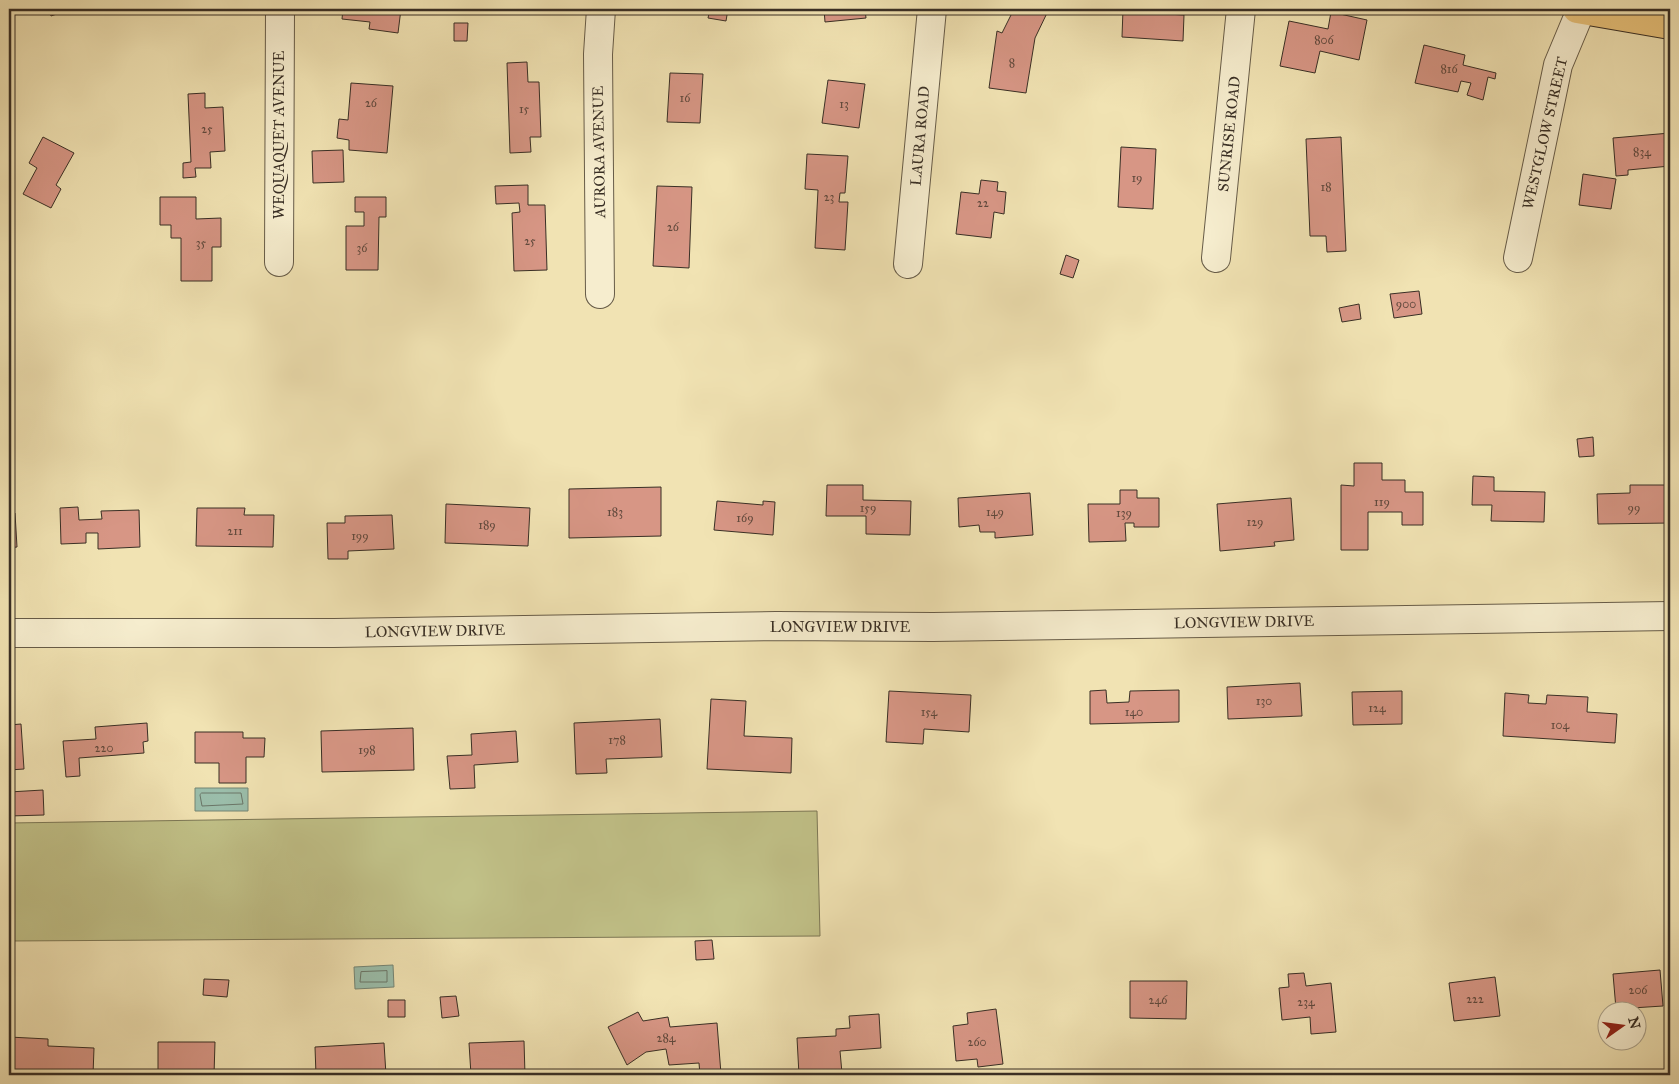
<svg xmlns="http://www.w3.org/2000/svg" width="1679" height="1084" font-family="'IM FELL Great Primer',serif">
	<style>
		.green { fill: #c1c188; stroke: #7d7856 }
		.water { fill: #9bbeab; stroke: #748575 }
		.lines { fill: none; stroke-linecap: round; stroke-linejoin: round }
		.shore { stroke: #6a7668; stroke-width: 1 }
		.building { fill: #d79685; stroke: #392f25 }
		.minor-casing { stroke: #675c48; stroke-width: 30 }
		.major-casing { stroke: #392f25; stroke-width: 30 }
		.minor { stroke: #f6edce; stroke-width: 28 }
		.major { stroke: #e8c27a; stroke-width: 28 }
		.labels { text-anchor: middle; stroke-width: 4; stroke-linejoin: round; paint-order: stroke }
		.number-label { font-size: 12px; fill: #60493d }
		.street-label { font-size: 15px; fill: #392f25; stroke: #f6edce }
	</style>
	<rect width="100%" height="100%" fill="#f1e3b3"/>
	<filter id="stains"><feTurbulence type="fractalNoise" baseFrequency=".004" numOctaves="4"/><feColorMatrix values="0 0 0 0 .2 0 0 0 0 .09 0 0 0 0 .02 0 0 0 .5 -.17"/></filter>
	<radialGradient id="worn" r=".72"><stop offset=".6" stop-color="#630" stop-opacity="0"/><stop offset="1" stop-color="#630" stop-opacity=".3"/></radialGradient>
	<path class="green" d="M 817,811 L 820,936 L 9,941 L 9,823 Z"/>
	<path class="water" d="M 195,788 L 248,788 L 248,811 L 195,811 Z
		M 393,965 L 394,987 L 355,989 L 354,967 Z"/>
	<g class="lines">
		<path class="shore" d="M 202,793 L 241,793 L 243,804 L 202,806 L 200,795 Z
			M 387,971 L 387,982 L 360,982 L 361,972 Z"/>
	</g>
	<path class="building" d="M 49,9 L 71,9 L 51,16 Z
		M 343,9 L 401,9 L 398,33 L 369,29 L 370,22 L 342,19 Z
		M 710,9 L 728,9 L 726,21 L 708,18 Z
		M 824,9 L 865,9 L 866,18 L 825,22 Z
		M 1014,9 L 1043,9 L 1048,11 L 1035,38 L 1026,93 L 989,88 L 997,31 L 1002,33 Z
		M 1123,9 L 1167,9 L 1167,14 L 1184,15 L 1183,41 L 1122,37 Z
		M 1331,12 L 1367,20 L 1359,60 L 1320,51 L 1315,73 L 1280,66 L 1289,21 L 1328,29 Z
		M 454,23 L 468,23 L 467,41 L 454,41 Z
		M 1424,45 L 1465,55 L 1463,65 L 1496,73 L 1495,79 L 1488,77 L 1483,100 L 1467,95 L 1471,83 L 1461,81 L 1458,92 L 1415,83 Z
		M 527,62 L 528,82 L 539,82 L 541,137 L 530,137 L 531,152 L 510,153 L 507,63 Z
		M 670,73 L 703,74 L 700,123 L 667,122 Z
		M 828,80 L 865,84 L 859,128 L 822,123 Z
		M 351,83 L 393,86 L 387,153 L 349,150 L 349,140 L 337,138 L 339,119 L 348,120 Z
		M 205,93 L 205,108 L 223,107 L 225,151 L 210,152 L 211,168 L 195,168 L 196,177 L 183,178 L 183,163 L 191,162 L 188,94 Z
		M 1670,133 L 1670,166 L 1628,170 L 1628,175 L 1616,176 L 1613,138 Z
		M 43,137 L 74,153 L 56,185 L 61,189 L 51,208 L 23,194 L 37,168 L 29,163 Z
		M 1341,137 L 1346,251 L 1327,252 L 1326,236 L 1310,236 L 1306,139 Z
		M 1121,147 L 1156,149 L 1153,209 L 1118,207 Z
		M 343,150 L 344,182 L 313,183 L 312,151 Z
		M 807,154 L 848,156 L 845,193 L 840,193 L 839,202 L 848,202 L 845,250 L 815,248 L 818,190 L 805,189 Z
		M 1583,174 L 1616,179 L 1611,209 L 1579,205 Z
		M 981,180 L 998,182 L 997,191 L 1006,192 L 1004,214 L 994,212 L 991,238 L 956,234 L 961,192 L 979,194 Z
		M 528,185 L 528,205 L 545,205 L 547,270 L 514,271 L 512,213 L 520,212 L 519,203 L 496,204 L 495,186 Z
		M 657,186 L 692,187 L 689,268 L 653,266 Z
		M 160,197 L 196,197 L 196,219 L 221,218 L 221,247 L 212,247 L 212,281 L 181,281 L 181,238 L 171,238 L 171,225 L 160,225 Z
		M 355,197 L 386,197 L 386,217 L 379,217 L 378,270 L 346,270 L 346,226 L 364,226 L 364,212 L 355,212 Z
		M 1066,255 L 1079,260 L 1073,278 L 1060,274 Z
		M 1419,291 L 1422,314 L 1394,318 L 1390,294 Z
		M 1359,304 L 1361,319 L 1342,322 L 1339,308 Z
		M 1593,437 L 1594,456 L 1579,457 L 1577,439 Z
		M 1354,463 L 1382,463 L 1382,480 L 1405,480 L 1405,492 L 1423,492 L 1423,525 L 1402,525 L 1402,512 L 1368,512 L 1368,550 L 1341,550 L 1341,485 L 1354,486 Z
		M 1473,476 L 1494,477 L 1494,491 L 1545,492 L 1544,522 L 1491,521 L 1492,505 L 1472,505 Z
		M 827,485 L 863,485 L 863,500 L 911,501 L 910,535 L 866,534 L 866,516 L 826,516 Z
		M 1630,485 L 1670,485 L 1670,523 L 1598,524 L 1597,494 L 1630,493 Z
		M 661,487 L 661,536 L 569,538 L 569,489 Z
		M 1120,490 L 1137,490 L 1137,498 L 1159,498 L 1159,527 L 1134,527 L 1134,523 L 1125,523 L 1126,541 L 1089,542 L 1088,504 L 1120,504 Z
		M 1030,493 L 1033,535 L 995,538 L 995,532 L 980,532 L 979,525 L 959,527 L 958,498 Z
		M 1291,498 L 1294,540 L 1274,542 L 1275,546 L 1220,551 L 1217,504 Z
		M 717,501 L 763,505 L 763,501 L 775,502 L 773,535 L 714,530 Z
		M 446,504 L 530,508 L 528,546 L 445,543 Z
		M 78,507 L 79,520 L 102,519 L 101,511 L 139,510 L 140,547 L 98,549 L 98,533 L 86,533 L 86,543 L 61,544 L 60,508 Z
		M 197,508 L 245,508 L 244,515 L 274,515 L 273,547 L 196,546 Z
		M 9,513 L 15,513 L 17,547 L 9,548 Z
		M 392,515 L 394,549 L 348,551 L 348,559 L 328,559 L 327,523 L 345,523 L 345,516 Z
		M 1300,683 L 1302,716 L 1228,719 L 1227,687 Z
		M 1106,690 L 1107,703 L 1129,702 L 1130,691 L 1179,690 L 1179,722 L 1090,724 L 1090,691 Z
		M 889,691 L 971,695 L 969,732 L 924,729 L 923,744 L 886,742 Z
		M 1402,691 L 1402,724 L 1353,725 L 1352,692 Z
		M 1505,693 L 1529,695 L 1528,703 L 1546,704 L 1547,695 L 1588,697 L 1587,712 L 1617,714 L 1615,743 L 1503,736 Z
		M 711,699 L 746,701 L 744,736 L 792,738 L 791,773 L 707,769 Z
		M 660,719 L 662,757 L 606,759 L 607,773 L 576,774 L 574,723 Z
		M 147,723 L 148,741 L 143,742 L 144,753 L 79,758 L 80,776 L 66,777 L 63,741 L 96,739 L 95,727 Z
		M 21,724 L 24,769 L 9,770 L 9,725 Z
		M 413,728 L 414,770 L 322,772 L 321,731 Z
		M 516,731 L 518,762 L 474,765 L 475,788 L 450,789 L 447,756 L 472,755 L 471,734 Z
		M 195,732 L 243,732 L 243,738 L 265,738 L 264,757 L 246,757 L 246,783 L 219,783 L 219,763 L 195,763 Z
		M 43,790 L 44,815 L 9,816 L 9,792 Z
		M 712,940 L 714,959 L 696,960 L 695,941 Z
		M 1660,970 L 1663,1006 L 1616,1009 L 1613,974 Z
		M 1304,973 L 1306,986 L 1331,983 L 1336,1032 L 1311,1034 L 1310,1017 L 1282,1020 L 1279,988 L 1289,987 L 1288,974 Z
		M 1495,977 L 1500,1016 L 1454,1021 L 1449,983 Z
		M 204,979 L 229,980 L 227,997 L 203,995 Z
		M 1130,981 L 1187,981 L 1186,1019 L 1130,1018 Z
		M 456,996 L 459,1016 L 442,1018 L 440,997 Z
		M 388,1000 L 405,1000 L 405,1017 L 388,1017 Z
		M 996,1009 L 1003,1064 L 978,1067 L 977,1059 L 956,1061 L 953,1026 L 968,1024 L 967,1013 Z
		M 638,1012 L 643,1021 L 668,1017 L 670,1027 L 717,1023 L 721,1074 L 700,1075 L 699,1063 L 669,1065 L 666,1049 L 646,1052 L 627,1065 L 608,1027 Z
		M 879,1014 L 881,1048 L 840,1051 L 842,1073 L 799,1075 L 797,1038 L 836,1036 L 836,1029 L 850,1028 L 849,1016 Z
		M 9,1037 L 48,1039 L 48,1046 L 94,1048 L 93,1075 L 9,1075 Z
		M 524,1041 L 525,1075 L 471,1075 L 469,1043 Z
		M 158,1042 L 215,1042 L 214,1075 L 158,1075 Z
		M 384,1043 L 386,1075 L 316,1075 L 315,1047 Z"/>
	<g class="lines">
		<defs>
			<path id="minor" d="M 1216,258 L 1241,9
				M 1518,258 L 1558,65 L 1581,10
				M 279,262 L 280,9
				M 908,264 L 932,9
				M 600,294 L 598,54 L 601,9
				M 9,633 L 334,633 L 776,626 L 933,627 L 1670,616"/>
			<path id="major" d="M 1577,9 L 1670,25"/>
		</defs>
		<use href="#minor" class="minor-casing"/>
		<use href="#major" class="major-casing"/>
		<use href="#minor" class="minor"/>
		<use href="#major" class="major"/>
	</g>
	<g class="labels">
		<g class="number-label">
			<text x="1324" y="44">806</text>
			<text x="1012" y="67">8</text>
			<text x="1449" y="73">816</text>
			<text x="685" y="102">16</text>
			<text x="371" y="107">26</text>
			<text x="844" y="108">13</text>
			<text x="524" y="113">15</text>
			<text x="207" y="133">25</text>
			<text x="1642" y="156">834</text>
			<text x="1137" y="182">19</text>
			<text x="1326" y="191">18</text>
			<text x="829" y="201">23</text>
			<text x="983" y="207">22</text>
			<text x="673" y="231">26</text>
			<text x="530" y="245">25</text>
			<text x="201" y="247">35</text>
			<text x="362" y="252">36</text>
			<text x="1406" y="308">900</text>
			<text x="1382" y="506">119</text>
			<text x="868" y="512">159</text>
			<text x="1634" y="512">99</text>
			<text x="615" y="516">183</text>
			<text x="995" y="516">149</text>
			<text x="1124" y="517">139</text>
			<text x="745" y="522">169</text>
			<text x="1255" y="526">129</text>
			<text x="487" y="529">189</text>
			<text x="235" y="535">211</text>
			<text x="360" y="540">199</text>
			<text x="1264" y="705">130</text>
			<text x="1377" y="712">124</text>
			<text x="929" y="716">154</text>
			<text x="1134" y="716">140</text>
			<text x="1560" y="729">104</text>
			<text x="617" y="744">178</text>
			<text x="104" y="752">220</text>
			<text x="367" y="754">198</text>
			<text x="1638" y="994">206</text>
			<text x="1475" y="1003">222</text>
			<text x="1158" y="1004">246</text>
			<text x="1306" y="1006">234</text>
			<text x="666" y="1042">284</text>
			<text x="977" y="1046">260</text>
		</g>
		<g class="street-label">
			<text transform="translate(1545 133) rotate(-77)" y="5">WESTGLOW STREET</text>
			<text transform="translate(1229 134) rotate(-84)" y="5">SUNRISE ROAD</text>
			<text transform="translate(279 135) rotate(-90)" y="5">WEQUAQUET AVENUE</text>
			<text transform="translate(920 136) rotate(-85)" y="5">LAURA ROAD</text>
			<text transform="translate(599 152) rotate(-91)" y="5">AURORA AVENUE</text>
			<text transform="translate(1244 622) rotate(-1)" y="5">LONGVIEW DRIVE</text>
			<text x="840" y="632">LONGVIEW DRIVE</text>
			<text transform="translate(435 631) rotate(-1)" y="5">LONGVIEW DRIVE</text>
		</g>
	</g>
	<rect width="1679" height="1084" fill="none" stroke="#f1e3b3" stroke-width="30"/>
	<rect x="10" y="10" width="1659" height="1064" fill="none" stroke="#392f25" stroke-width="2.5"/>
	<rect x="15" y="15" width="1649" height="1054" fill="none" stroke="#392f25"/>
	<g transform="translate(1622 1026) rotate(76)"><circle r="24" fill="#f6edce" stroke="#aaa18a"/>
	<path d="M0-4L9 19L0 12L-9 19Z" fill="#8f2418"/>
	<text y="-8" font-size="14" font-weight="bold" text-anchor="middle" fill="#392f25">N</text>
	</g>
	<rect width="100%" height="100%" filter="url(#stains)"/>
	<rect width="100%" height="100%" fill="url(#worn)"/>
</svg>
